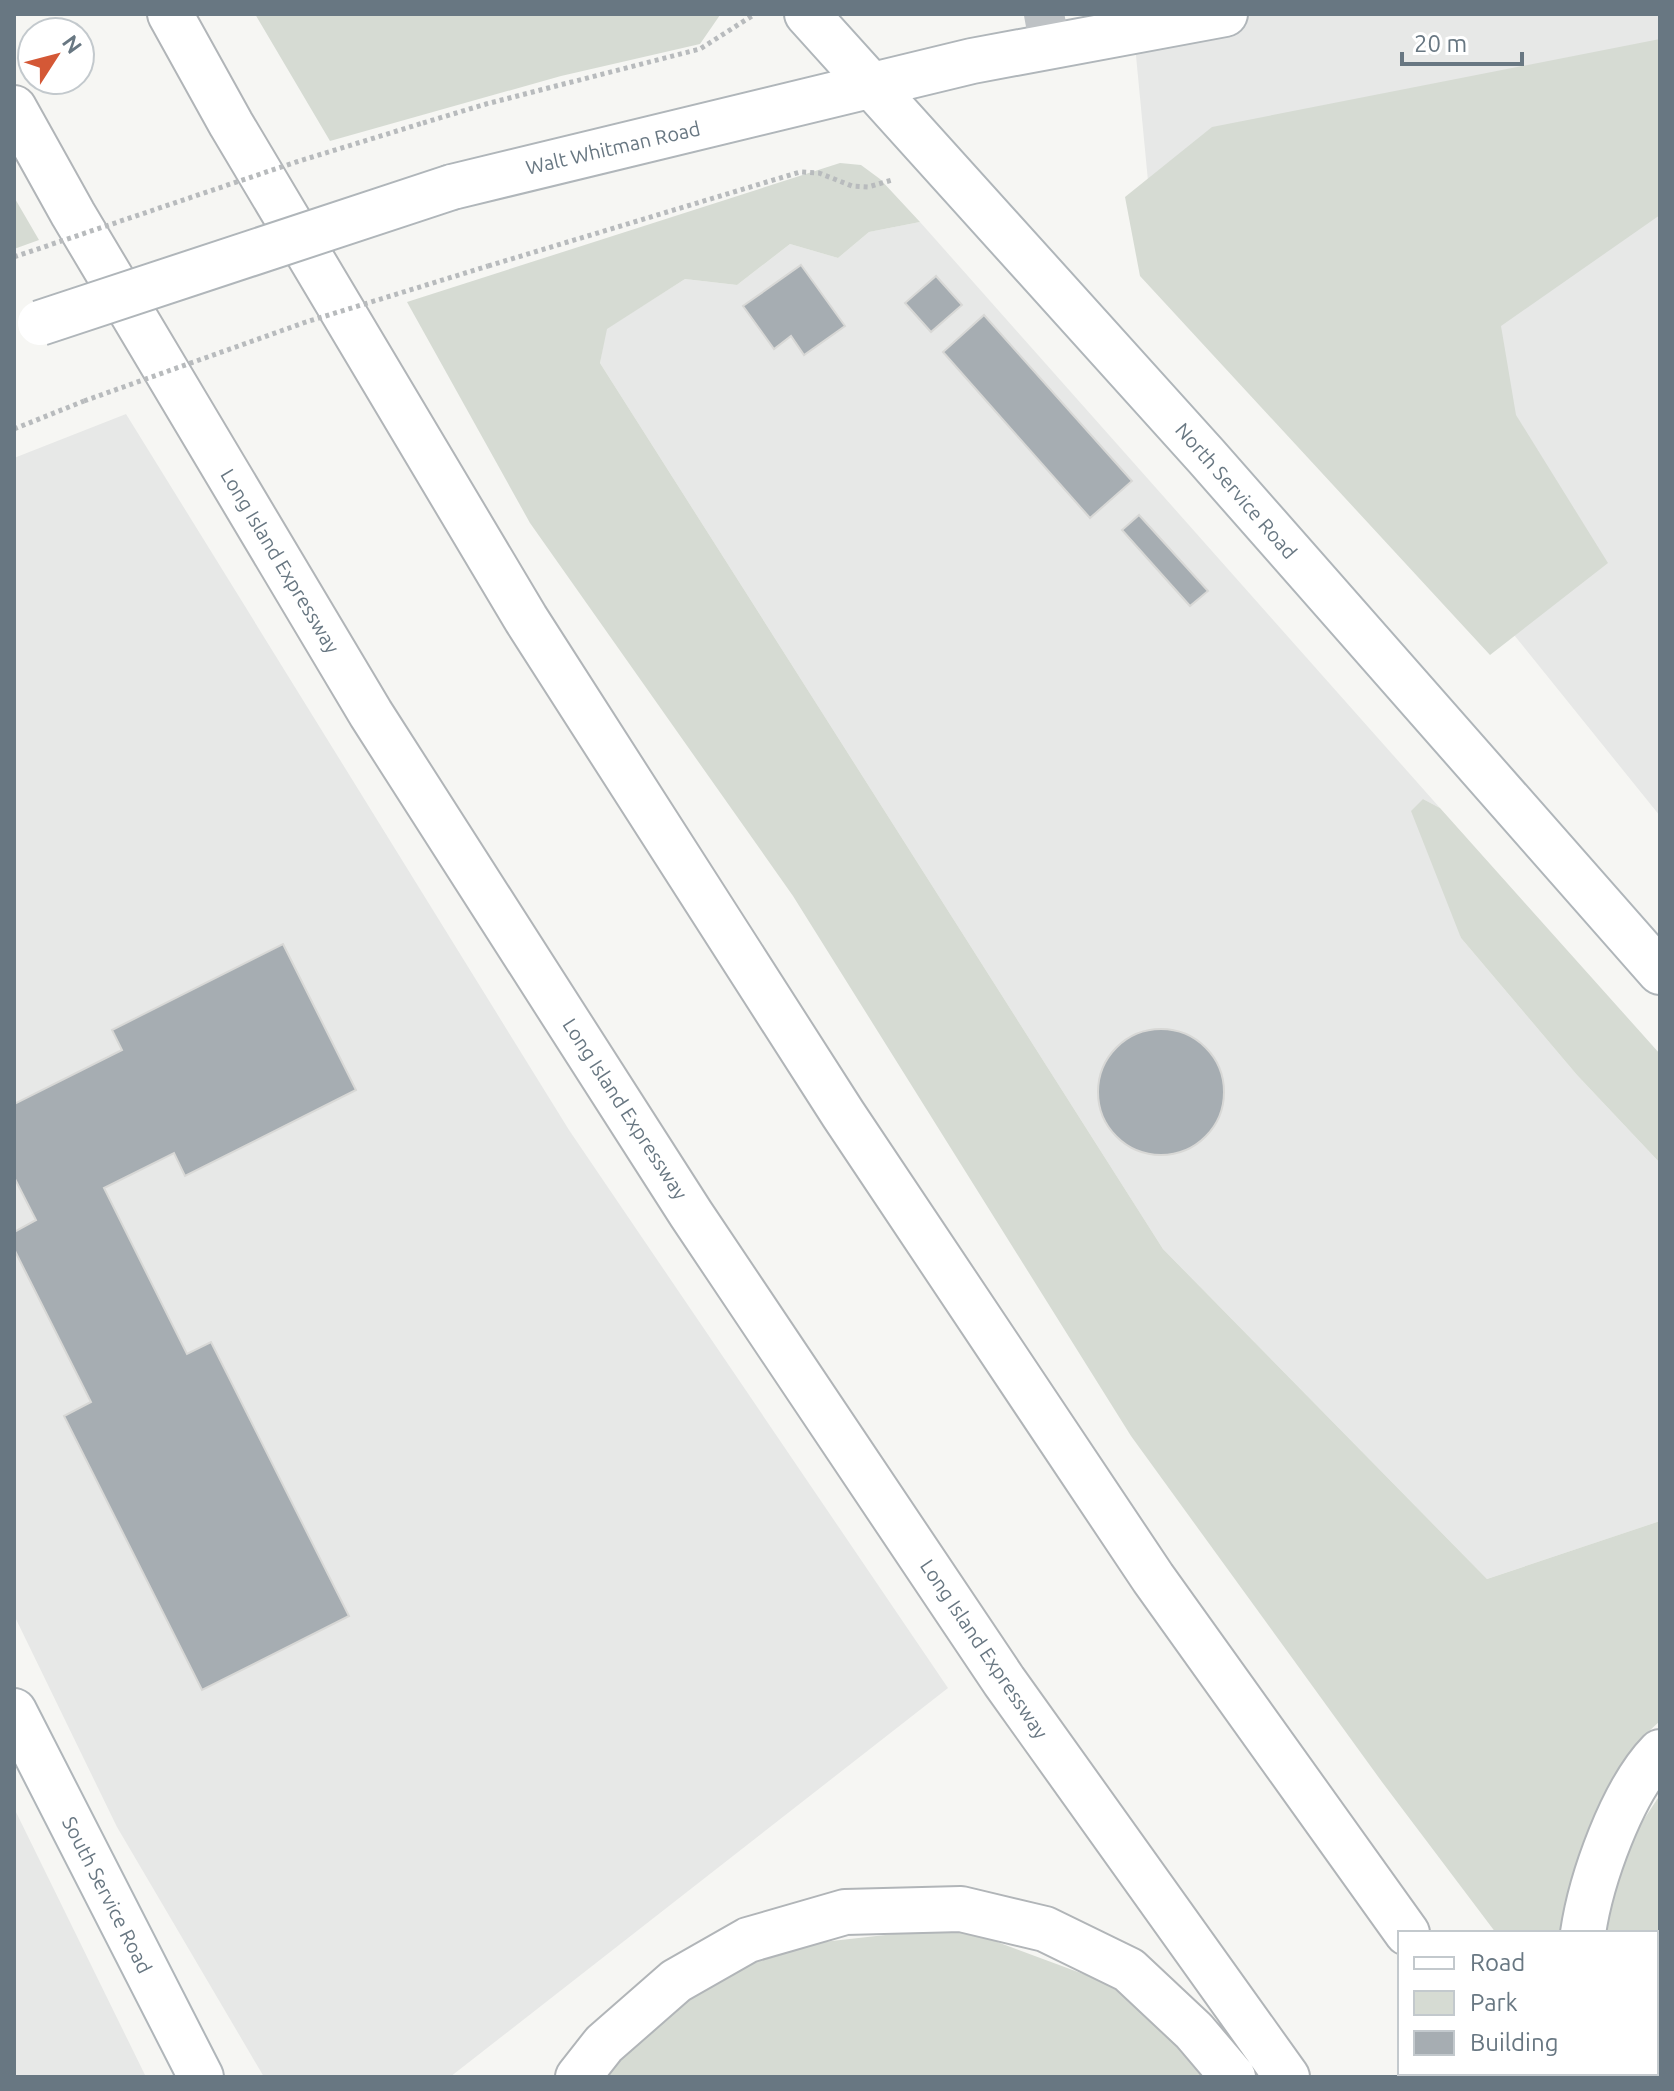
<svg xmlns="http://www.w3.org/2000/svg" width="1674" height="2091" font-family="Ubuntu,sans-serif">
	<style>
		.built { fill: #e7e8e7 }
		.green { fill: #d6dbd3 }
		.building { fill: #a6adb2; stroke: #d8d8d6; stroke-width: 2 }
		.lines { fill: none; stroke-linecap: round; stroke-linejoin: round }
		.secondary-casing { stroke: #b0b6ba; stroke-width: 48 }
		.motorway-casing { stroke: #b1b5b8; stroke-width: 48 }
		.path { stroke: #b8bbbd; stroke-width: 5; stroke-dasharray: 4 4; stroke-linecap: butt }
		.minor { stroke: #bec2c5; stroke-width: 40 }
		.secondary { stroke: #fff; stroke-width: 44 }
		.motorway { stroke: #fff; stroke-width: 44 }
		.secondary-bridge-casing { stroke: #b0b6ba; stroke-width: 48; stroke-linecap: butt }
		.path-bridge { stroke: #b8bbbd; stroke-width: 5; stroke-dasharray: 4 4; stroke-linecap: butt }
		.secondary-bridge { stroke: #fff; stroke-width: 44 }
		.labels { text-anchor: middle; stroke-width: 8; stroke-linejoin: round; paint-order: stroke }
		.street-label { font-size: 20px; fill: #687782; stroke: #fff }
	</style>
	<rect width="100%" height="100%" fill="#f6f6f3"/>
	<path class="built" d="M 1132,14 L 1660,14 L 1660,816 L 1148,181 Z
		M 920,222 L 1440,808 L 1423,799 L 1461,938 L 1577,1075 L 1660,1163 L 1660,1521 L 1487,1579 L 1163,1249 L 600,363 L 606,329 L 685,279 L 737,285 L 790,244 L 838,258 L 869,232 Z
		M 126,414 L 569,1130 L 948,1688 L 450,2077 L 264,2077 L 117,1827 L 14,1615 L 14,458 Z
		M 14,1808 L 146,2077 L 14,2077 Z"/>
	<path class="green" d="M 255,14 L 720,14 L 720,15 L 700,44 L 561,76 L 330,141 Z
		M 1660,39 L 1660,215 L 1501,326 L 1516,415 L 1608,563 L 1490,655 L 1140,276 L 1125,197 L 1212,127 Z
		M 840,163 L 861,165 L 880,179 L 920,222 L 869,232 L 838,258 L 790,244 L 737,285 L 685,279 L 607,329 L 600,363 L 1163,1249 L 1487,1579 L 1660,1521 L 1660,1721 L 1646,1734 L 1575,1873 L 1561,1933 L 1496,1933 L 1382,1782 L 1131,1436 L 793,896 L 530,523 L 407,302 Z
		M 14,197 L 39,240 L 14,249 Z
		M 1423,799 L 1440,808 L 1660,1054 L 1660,1163 L 1577,1075 L 1461,938 L 1411,811 Z
		M 1660,1795 L 1660,2077 L 1617,2077 L 1615,2073 L 1656,2073 L 1656,1933 L 1603,1933 L 1630,1840 Z
		M 957,1927 L 1113,1985 L 1199,2064 L 1208,2077 L 602,2077 L 661,2010 L 787,1946 Z"/>
	<path class="building" d="M 801,265 L 845,326 L 804,355 L 791,336 L 774,349 L 743,306 Z
		M 936,276 L 962,305 L 931,332 L 905,303 Z
		M 984,315 L 1132,481 L 1090,518 L 943,352 Z
		M 1139,515 L 1208,591 L 1190,606 L 1122,530 Z
		M 283,944 L 356,1090 L 185,1176 L 174,1153 L 104,1188 L 187,1354 L 211,1342 L 349,1616 L 202,1690 L 64,1416 L 91,1402 L 14,1249 L 14,1232 L 36,1220 L 14,1177 L 14,1104 L 122,1050 L 112,1030 Z
		M1098 1092a63 63 0 1 1 126 0a63 63 0 1 1-126 0Z"/>
	<g class="lines">
		<defs>
			<path id="secondary" d="M 807,14 L 1206,456 L 1660,972
				M 452,187 L 972,61 L 1225,14
				M 14,1711 L 201,2077"/>
			<path id="motorway" d="M 170,14 L 231,124 L 526,619 L 843,1114 L 1153,1578 L 1407,1933
				M 14,108 L 73,214 L 371,714 L 691,1214 L 1004,1681 L 1287,2077
				M 1583,1933 C 1591,1879 1622,1791 1660,1752
				M 1509,2073 L 1512,2077
				M 1599,2073 L 1601,2077
				M 578,2077 L 604,2044 L 676,1981 L 748,1940 L 845,1912 L 961,1909 L 1045,1929 L 1129,1970 L 1194,2031 L 1233,2077"/>
		</defs>
		<use href="#secondary" class="secondary-casing"/>
		<use href="#motorway" class="motorway-casing"/>
		<path class="path" d="M 423,123 L 486,104 L 700,49 L 755,14
			M 488,266 L 800,172 L 819,173 L 852,186 L 868,187 L 892,180
			M 14,429 L 84,401"/>
		<path class="minor" d="M 1044,14 L 1050,46"/>
		<use href="#secondary" class="secondary"/>
		<use href="#motorway" class="motorway"/>
		<defs>
			<path id="secondary-bridge" d="M 40,323 L 452,187"/>
		</defs>
		<use href="#secondary-bridge" class="secondary-bridge-casing"/>
		<path class="path-bridge" d="M 14,257 L 296,162 L 423,123
			M 84,401 L 306,322 L 488,266"/>
		<use href="#secondary-bridge" class="secondary-bridge"/>
	</g>
	<g class="labels">
		<g class="street-label">
			<text transform="translate(613 148) rotate(-13)" y="7">Walt Whitman Road</text>
			<text transform="translate(1236 491) rotate(49)" y="7">North Service Road</text>
			<text transform="translate(280 561) rotate(59)" y="7">Long Island Expressway</text>
			<text transform="translate(625 1109) rotate(57)" y="7">Long Island Expressway</text>
			<text transform="translate(984 1649) rotate(56)" y="7">Long Island Expressway</text>
			<text transform="translate(107 1895) rotate(63)" y="7">South Service Road</text>
		</g>
	</g>
	<rect width="1674" height="2091" fill="none" stroke="#687782" stroke-width="32"/>
	<rect x="1398" y="1931" width="260" height="144" fill="#ffffff" stroke="#c3c9cd" stroke-width="2"/>
	<rect x="1414" y="1957" width="40" height="12" fill="#ffffff" stroke="#c3c9cd" stroke-width="2"/>
	<text x="1470" y="1971" font-size="24" fill="#687782">Road</text>
	<rect x="1414" y="1991" width="40" height="24" fill="#d6dbd3" stroke="#c3c9cd" stroke-width="2"/>
	<text x="1470" y="2011" font-size="24" fill="#687782">Park</text>
	<rect x="1414" y="2031" width="40" height="24" fill="#a6adb2" stroke="#c3c9cd" stroke-width="2"/>
	<text x="1470" y="2051" font-size="24" fill="#687782">Building</text>
	<g transform="translate(56 56) rotate(54)"><circle r="38" fill="#ffffff" stroke="#c3c9cd" stroke-width="2"/>
	<path d="M0-6L14 30L0 20L-14 30Z" fill="#d45836"/>
	<text y="-12" font-size="22" font-weight="bold" text-anchor="middle" fill="#687782">N</text>
	</g>
	<path d="M1402 52v12h120v-12" fill="none" stroke="#687782" stroke-width="4"/>
	<text x="1414" y="52" font-size="24" fill="#687782" stroke="#ffffff" stroke-width="6" paint-order="stroke">20 m</text>
</svg>
